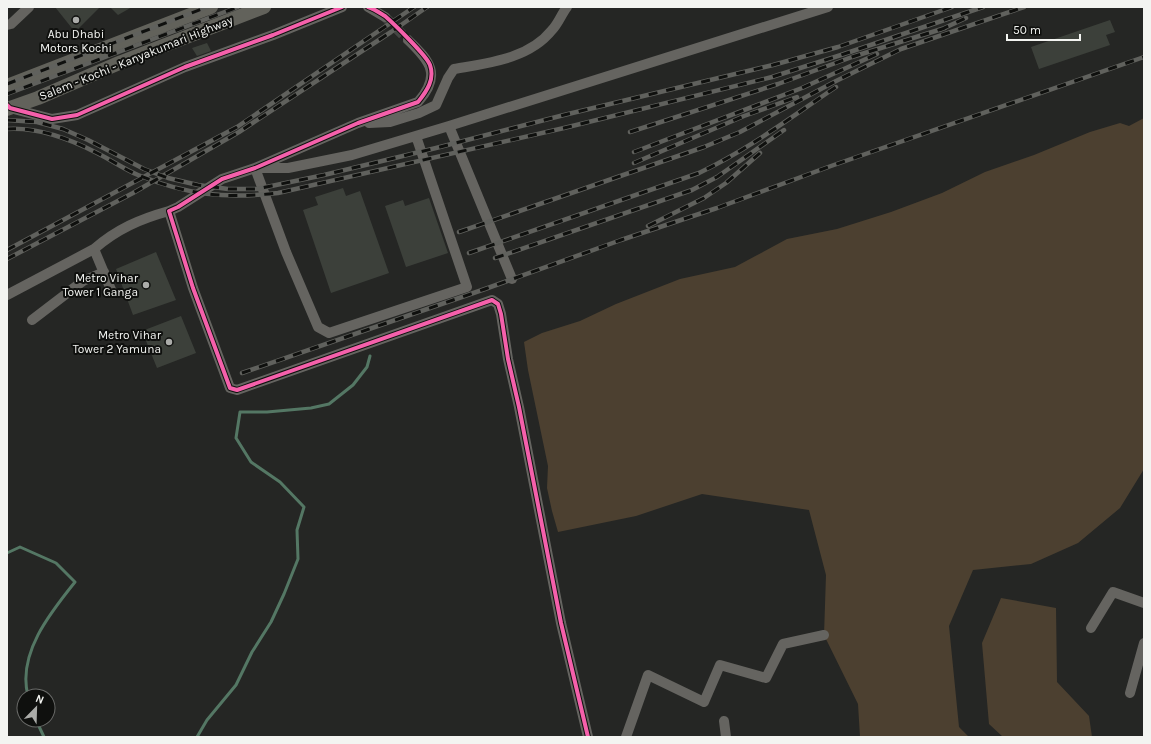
<svg xmlns="http://www.w3.org/2000/svg" width="1151" height="744" font-family="Karla,sans-serif">
	<style>
		.green { fill: #4c4030 }
		.lines { fill: none; stroke-linecap: round; stroke-linejoin: round }
		.stream { stroke: #547764; stroke-width: 3 }
		.building { fill: #3c403a }
		.minor-tunnel { stroke: #444543; stroke-width: 10; stroke-dasharray: 10 5; stroke-linecap: butt }
		.minor { stroke: #656460; stroke-width: 10 }
		.highway { stroke: #62625b; stroke-width: 14 }
		.rail-casing { stroke: #60615d; stroke-width: 4.5 }
		.rail { stroke: #0f100e; stroke-width: 3; stroke-dasharray: 9; stroke-linecap: butt }
		.cycleway-casing { stroke: #0f100e; stroke-width: 6 }
		.cycleway { stroke: #f560ab; stroke-width: 4 }
		.poi-dot { fill: #abaca9; stroke: #0f100e; stroke-width: 1.5 }
		.labels { text-anchor: middle; stroke-width: 4; stroke-linejoin: round; paint-order: stroke }
		.poi-label { font-size: 12px; fill: #f3f4f1; stroke: #0f100e; text-anchor: end }
		.street-label { font-size: 12px; fill: #f3f4f1; stroke: #0f100e }
	</style>
	<rect width="100%" height="100%" fill="#252624"/>
	<path class="green" d="M 1144,118 L 1144,469 L 1120,508 L 1078,543 L 1031,564 L 973,570 L 949,626 L 959,727 L 969,737 L 860,737 L 858,704 L 824,635 L 826,575 L 809,510 L 702,494 L 636,516 L 558,532 L 552,511 L 547,488 L 548,466 L 528,370 L 524,342 L 542,333 L 580,321 L 616,304 L 680,279 L 735,267 L 787,239 L 837,229 L 891,212 L 942,193 L 985,172 L 1034,155 L 1090,132 L 1120,123 L 1129,126 Z
		M 1001,598 L 1056,608 L 1057,682 L 1089,716 L 1092,737 L 1003,737 L 989,724 L 982,643 Z"/>
	<g class="lines">
		<path class="stream" d="M 7,553 L 20,547 L 56,563 L 75,582 C 50,613 17,654 28,696
			M 36,720 L 44,737
			M 197,737 L 207,720 L 236,685 L 252,652 L 271,622 L 284,594 L 298,559 L 297,530 L 304,507 L 280,482 L 251,462 L 236,438 L 240,412 L 267,412 L 311,408 L 329,404 L 353,385 L 367,367 L 370,356"/>
	</g>
	<path class="building" d="M 55,7 L 100,7 L 75,32 Z
		M 110,7 L 132,7 L 118,15 Z
		M 1110,20 L 1115,32 L 1106,35 L 1110,45 L 1039,69 L 1031,47 Z
		M 207,43 L 211,51 L 197,56 L 192,48 Z
		M 343,188 L 346,196 L 360,191 L 389,273 L 331,293 L 303,210 L 318,205 L 315,197 Z
		M 429,198 L 448,253 L 406,267 L 385,206 L 403,200 L 405,206 Z
		M 156,252 L 176,300 L 133,315 L 116,269 Z
		M 181,316 L 196,353 L 157,368 L 142,331 Z"/>
	<g class="lines">
		<path class="minor-tunnel" d="M 385,17 L 408,40"/>
		<path class="minor" d="M 368,7 L 385,17
			M 7,25 L 11,24 L 29,7
			M 408,40 C 430,61 442,75 418,102 L 358,123 L 255,168 L 222,179 L 178,207 L 169,211 L 193,288 L 230,388 L 237,390 L 492,300 L 498,304 L 501,314 L 508,359 L 519,407 L 561,623 L 588,737
			M 10,108 L 52,119 L 77,115 L 185,67 L 273,35 L 342,7
			M 369,123 L 390,122 L 419,113 L 436,105 L 448,78 L 454,69 C 488,63 529,59 552,30 C 558,24 561,15 567,7
			M 449,126 L 512,279
			M 416,136 L 467,287 L 329,333 L 318,327 L 286,252 L 255,168 L 288,168 L 352,155 L 449,126 L 828,7
			M 112,292 L 94,249 C 117,229 140,219 169,211
			M 7,295 L 94,249
			M 32,320 L 83,281 L 104,272
			M 1091,628 L 1113,592 L 1144,603
			M 1130,693 L 1144,643
			M 724,721 L 726,737
			M 626,737 L 648,675 L 704,702 L 720,665 L 766,678 L 783,644 L 824,635"/>
		<path class="highway" d="M 7,86 L 211,7
			M 7,109 L 38,98 L 119,63 L 264,7"/>
		<defs>
			<path id="rail" d="M 940,30 L 966,18
				M 7,84 L 207,7
				M 7,94 L 238,7
				M 7,120 L 37,122 L 63,129 L 88,140 L 144,169 L 168,178 L 198,185 L 228,189 L 257,189 L 324,175 L 436,148 L 564,115 L 773,65 L 838,47 L 952,7
				M 7,129 C 39,127 70,139 97,153 C 111,160 124,169 138,175 C 187,195 226,199 278,193 L 564,128 L 772,77 L 841,55 L 983,7
				M 630,132 L 778,84 L 852,57 L 945,28
				M 634,152 L 802,88 L 877,54
				M 634,163 L 744,116 L 797,97
				M 648,226 L 704,198 L 726,183 L 760,153
				M 459,232 L 704,147 L 740,132 L 836,81 L 901,49 L 1024,7
				M 7,250 L 237,127 L 414,7
				M 469,253 L 699,173 C 749,149 790,118 836,87
				M 495,258 L 692,190 L 717,177 L 784,130
				M 7,259 L 133,193 L 239,132 L 391,32 L 427,7
				M 242,373 L 485,289 L 621,240 L 717,208 L 831,166 L 1144,57"/>
		</defs>
		<use href="#rail" class="rail-casing"/>
		<use href="#rail" class="rail"/>
		<defs>
			<path id="cycleway" d="M 368,7 C 374,9 380,13 385,16 C 393,23 427,56 430,65 C 435,79 427,91 418,102 L 358,123 L 255,168 L 222,179 L 178,207 L 169,211 L 193,288 L 230,388 L 237,390 L 492,300 L 498,304 L 501,314 L 508,359 L 519,407 L 561,623 L 588,737
				M 7,105 L 10,108 L 52,119 L 77,115 L 185,67 L 273,35 L 342,7"/>
		</defs>
		<use href="#cycleway" class="cycleway-casing"/>
		<use href="#cycleway" class="cycleway"/>
	</g>
	<g class="poi-dot">
		<circle cx="76" cy="20" r="4"/>
		<circle cx="146" cy="285" r="4"/>
		<circle cx="169" cy="342" r="4"/>
	</g>
	<g class="labels">
		<g class="poi-label">
			<text x="76" y="38" text-anchor="middle">Abu Dhabi<tspan x="76" dy="14">Motors Kochi</tspan></text>
			<text x="138" y="282">Metro Vihar<tspan x="138" dy="14">Tower 1 Ganga</tspan></text>
			<text x="161" y="339">Metro Vihar<tspan x="161" dy="14">Tower 2 Yamuna</tspan></text>
		</g>
		<g class="street-label">
			<text transform="translate(136 58) rotate(-22)" y="4">Salem - Kochi - Kanyakumari Highway</text>
		</g>
	</g>
	<rect width="1151" height="744" fill="none" stroke="#f3f4f1" stroke-width="16"/>
	<g transform="translate(36 708) rotate(23)"><circle r="19" fill="#0f100e" stroke="#6a6b69"/>
	<path d="M0-3L7 15L0 10L-7 15Z" fill="#abaca9"/>
	<text y="-6" font-size="11" font-weight="bold" text-anchor="middle" fill="#f3f4f1">N</text>
	</g>
	<path d="M1007 34v6h73v-6" fill="none" stroke="#f3f4f1" stroke-width="2"/>
	<text x="1013" y="34" font-size="12" fill="#f3f4f1" stroke="#0f100e" stroke-width="3" paint-order="stroke">50 m</text>
</svg>
